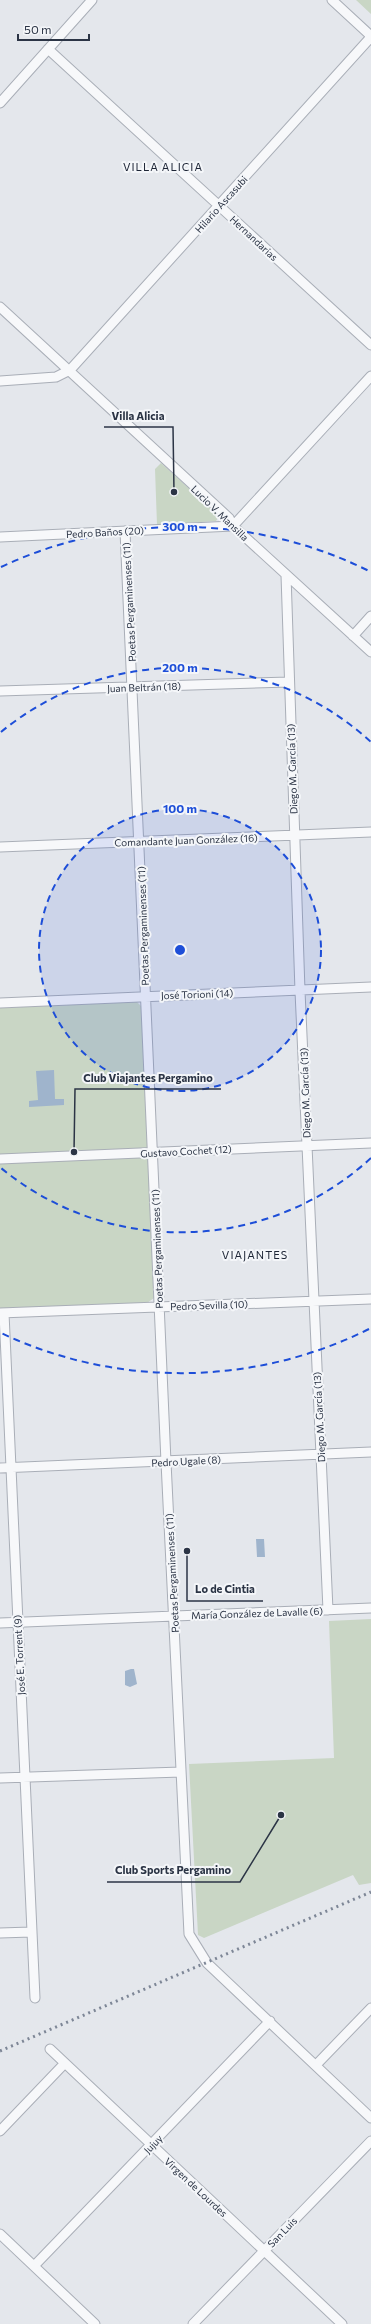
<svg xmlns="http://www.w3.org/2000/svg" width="371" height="2324" font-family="Commissioner,sans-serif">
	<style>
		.green { fill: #c9d6c5 }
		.water { fill: #9fb4cc }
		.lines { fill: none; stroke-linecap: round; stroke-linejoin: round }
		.minor-casing { stroke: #a9aeb7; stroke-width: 11 }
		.minor { stroke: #f7f8fa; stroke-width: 9 }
		.rail { stroke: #7d8696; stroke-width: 3; stroke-dasharray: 2 4; stroke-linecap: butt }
		.ring { fill: none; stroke: #1d4ed8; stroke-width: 2; stroke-dasharray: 7 5 }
		.labels { text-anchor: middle; stroke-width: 4; stroke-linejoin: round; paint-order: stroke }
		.street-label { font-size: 10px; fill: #2b3445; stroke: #f4f6f9 }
		.neighbourhood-label { font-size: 11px; letter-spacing: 1px; fill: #1d2536; stroke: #f4f6f9 }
		.centre { fill: #1d4ed8; stroke: #f4f6f9; stroke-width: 2 }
		.ring-label { font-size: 12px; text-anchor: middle; font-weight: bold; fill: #1d4ed8; stroke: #f4f6f9; stroke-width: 4; stroke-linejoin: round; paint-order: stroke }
		.leader { fill: none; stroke: #2b3445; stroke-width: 1.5 }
		.callout-dot { fill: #2b3445; stroke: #f4f6f9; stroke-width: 1.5 }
		.callout-label { font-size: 11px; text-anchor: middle; font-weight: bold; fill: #2b3445; stroke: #f4f6f9; stroke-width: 4; stroke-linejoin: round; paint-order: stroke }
	</style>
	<rect width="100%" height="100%" fill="#e4e7ec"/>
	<path class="green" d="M 356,0 L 371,0 L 371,14 Z
		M 161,463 L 217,514 L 218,518 L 216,521 L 157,525 L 155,469 Z
		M 137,1002 L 143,1008 L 154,1298 L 147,1303 L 0,1309 L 0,1008 Z
		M 371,1619 L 371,1883 L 359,1885 L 353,1875 L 204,1938 L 198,1935 L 189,1764 L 334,1758 L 329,1621 Z"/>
	<path class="water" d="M 54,1070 L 55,1099 L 64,1099 L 64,1105 L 29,1107 L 29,1101 L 38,1100 L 36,1071 Z
		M 256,1539 L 264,1539 L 265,1557 L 257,1557 Z
		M 131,1669 L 134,1669 L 137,1684 L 130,1687 L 125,1685 L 125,1671 Z"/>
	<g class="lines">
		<defs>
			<path id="minor" d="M 332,0 L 371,36
				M 48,49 L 371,345
				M 0,103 L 92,0
				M 0,307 L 229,518 L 233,526 L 371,652
				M 0,381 L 56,377 L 70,370 L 371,37
				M 125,531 L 166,1462 L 189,1934 L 207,1963 L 371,2118
				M 0,537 L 233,526 L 371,376
				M 286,575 L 300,991 L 328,1610
				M 353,636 L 371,616
				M 0,691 L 289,682
				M 0,847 L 371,832
				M 0,1003 L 371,987
				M 0,1159 L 371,1143
				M 0,1313 L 371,1299
				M 4,1313 L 35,1998
				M 0,1468 L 371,1452
				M 0,1623 L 371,1608
				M 0,1778 L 181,1772
				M 0,1933 L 31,1932
				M 50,2049 L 342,2324
				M 316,2065 L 371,2008
				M 0,2131 L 65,2063
				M 0,2234 L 95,2324
				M 34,2266 L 270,2021
				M 193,2324 L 371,2141"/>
		</defs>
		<use href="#minor" class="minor-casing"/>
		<use href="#minor" class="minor"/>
		<path class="rail" d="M 0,2051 L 371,1892"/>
	</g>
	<circle cx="180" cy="950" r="141" fill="#1d4ed8" fill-opacity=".12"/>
	<g class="ring">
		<circle cx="180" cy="950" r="141"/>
		<path d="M371 1158A282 282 0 0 1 1 1168M1 732A282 282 0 0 1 371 742"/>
		<path d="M369 1329A423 423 0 0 1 1 1333M1 567A423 423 0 0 1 369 571"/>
	</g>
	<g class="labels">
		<g class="street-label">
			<text transform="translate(221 204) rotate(-48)" y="4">Hilario Ascasubi</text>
			<text transform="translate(254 238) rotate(43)" y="4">Hernandarias</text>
			<text transform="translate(220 513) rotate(44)" y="4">Lucio V. Mansilla</text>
			<text transform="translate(105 532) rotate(-3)" y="4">Pedro Baños (20)</text>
			<text transform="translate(129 602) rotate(-93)" y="4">Poetas Pergaminenses (11)</text>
			<text transform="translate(144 687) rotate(-2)" y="4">Juan Beltrán (18)</text>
			<text transform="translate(292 769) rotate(-92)" y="4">Diego M. García (13)</text>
			<text transform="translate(186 840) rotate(-2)" y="4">Comandante Juan González (16)</text>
			<text transform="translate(143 926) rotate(-92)" y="4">Poetas Pergaminenses (11)</text>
			<text transform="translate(197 994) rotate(-2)" y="4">José Torioni (14)</text>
			<text transform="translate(305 1093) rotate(-92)" y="4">Diego M. García (13)</text>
			<text transform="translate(186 1151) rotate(-3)" y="4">Gustavo Cochet (12)</text>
			<text transform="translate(157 1249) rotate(-92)" y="4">Poetas Pergaminenses (11)</text>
			<text transform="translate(209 1305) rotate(-2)" y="4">Pedro Sevilla (10)</text>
			<text transform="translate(319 1417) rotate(-93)" y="4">Diego M. García (13)</text>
			<text transform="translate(186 1461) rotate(-3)" y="4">Pedro Ugale (8)</text>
			<text transform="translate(172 1573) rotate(-93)" y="4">Poetas Pergaminenses (11)</text>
			<text transform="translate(257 1613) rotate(-2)" y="4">María González de Lavalle (6)</text>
			<text transform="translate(19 1655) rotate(-93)" y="4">José E. Torrent (9)</text>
			<text transform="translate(153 2144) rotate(-46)" y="4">Jujuy</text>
			<text transform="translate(196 2187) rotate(43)" y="4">Virgen de Lourdes</text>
			<text transform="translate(282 2232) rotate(-46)" y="4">San Luis</text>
		</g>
		<g class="neighbourhood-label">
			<text x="163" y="171">VILLA ALICIA</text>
			<text x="255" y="1259">VIAJANTES</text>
		</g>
	</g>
	<circle cx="180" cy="950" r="6" class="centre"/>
	<g class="ring-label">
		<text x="180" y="531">300 m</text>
		<text x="180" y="672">200 m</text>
		<text x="180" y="813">100 m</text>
	</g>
	<path class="leader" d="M174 492L173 427H104M74 1152L75 1089H221M187 1551L187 1601H263M281 1815L240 1882H107"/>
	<g class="callout-dot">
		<circle cx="174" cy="492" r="4"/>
		<circle cx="74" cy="1152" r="4"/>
		<circle cx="187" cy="1551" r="4"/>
		<circle cx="281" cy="1815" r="4"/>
	</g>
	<g class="callout-label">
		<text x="138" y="420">Villa Alicia</text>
		<text x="148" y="1082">Club Viajantes Pergamino</text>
		<text x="225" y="1593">Lo de Cintia</text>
		<text x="173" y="1874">Club Sports Pergamino</text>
	</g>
	<path d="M18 34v6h71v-6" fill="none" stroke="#2b3445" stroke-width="2"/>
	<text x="24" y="34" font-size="12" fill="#2b3445" stroke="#f4f6f9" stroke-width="3" paint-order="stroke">50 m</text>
</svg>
